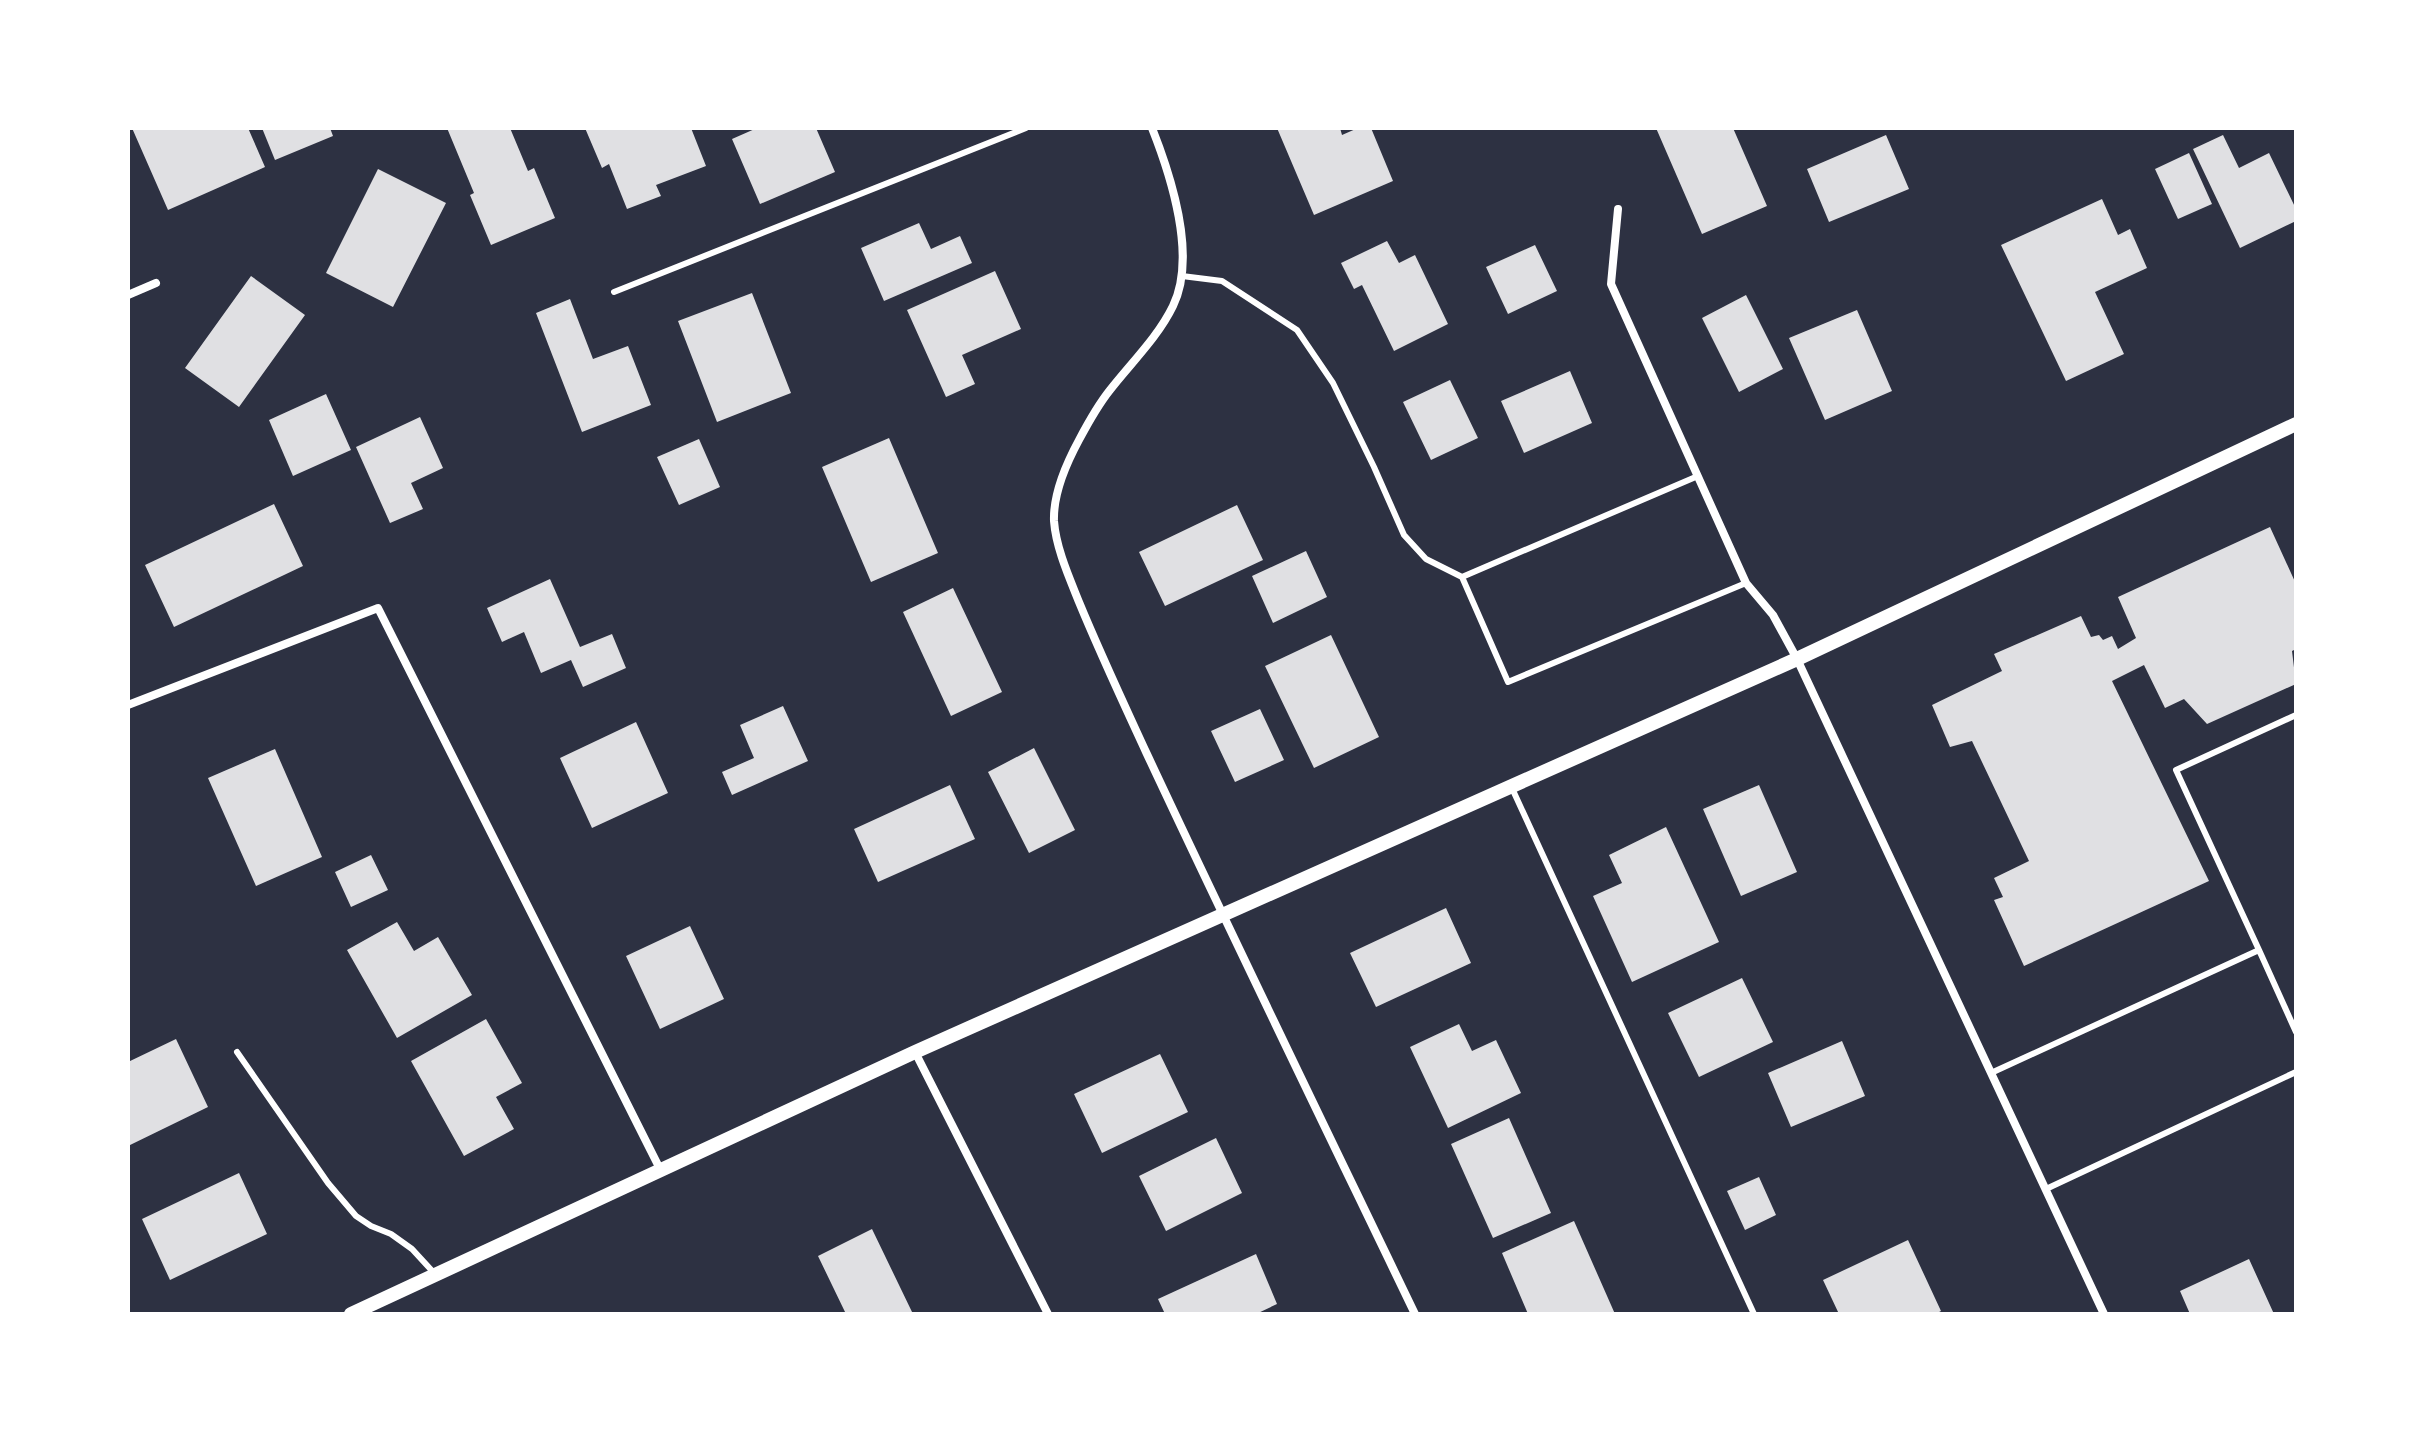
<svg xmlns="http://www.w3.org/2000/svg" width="2424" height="1442" font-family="Overpass,sans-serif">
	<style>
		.building { fill: #e0e0e3 }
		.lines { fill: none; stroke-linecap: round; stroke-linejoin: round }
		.service { stroke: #fff; stroke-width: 6 }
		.minor { stroke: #fff; stroke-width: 8 }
		.tertiary { stroke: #fff; stroke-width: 14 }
	</style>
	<rect width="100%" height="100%" fill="#2d3142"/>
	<path class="building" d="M 132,128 L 248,128 L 265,167 L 168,210 Z
		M 262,128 L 330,128 L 333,136 L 275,160 Z
		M 447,128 L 510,128 L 528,171 L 534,168 L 555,218 L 491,245 L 470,195 L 474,193 Z
		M 585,128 L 691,128 L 706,166 L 656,185 L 661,196 L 627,209 L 609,164 L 602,168 Z
		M 757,128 L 816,128 L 835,172 L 760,204 L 732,139 Z
		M 1277,128 L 1340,128 L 1342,135 L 1358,128 L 1371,128 L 1393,181 L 1314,215 Z
		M 1656,128 L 1733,128 L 1767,206 L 1702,234 Z
		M 1886,135 L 1909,189 L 1829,222 L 1807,169 Z
		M 2223,135 L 2239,168 L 2269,153 L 2296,209 L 2296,221 L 2240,248 L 2193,149 Z
		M 2189,153 L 2212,204 L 2178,219 L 2155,169 Z
		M 378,169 L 446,203 L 393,307 L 326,273 Z
		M 2102,199 L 2118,235 L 2130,229 L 2147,268 L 2095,292 L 2124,354 L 2066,381 L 2001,245 Z
		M 919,223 L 931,249 L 960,236 L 972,263 L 884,301 L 861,248 Z
		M 1387,241 L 1399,263 L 1415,255 L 1448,324 L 1394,351 L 1362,285 L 1354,289 L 1341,263 Z
		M 1535,245 L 1557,291 L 1508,314 L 1486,267 Z
		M 995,271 L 1021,329 L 962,355 L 975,384 L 946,397 L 907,310 Z
		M 251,276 L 305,315 L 239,407 L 185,368 Z
		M 752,293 L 791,393 L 717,422 L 678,321 Z
		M 1746,295 L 1783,369 L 1739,392 L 1702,318 Z
		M 570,299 L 593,359 L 628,346 L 651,405 L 582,432 L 536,313 Z
		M 1857,310 L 1892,391 L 1825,420 L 1789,338 Z
		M 1570,371 L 1592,423 L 1524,453 L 1501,401 Z
		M 1450,380 L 1478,438 L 1431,460 L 1403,402 Z
		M 326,394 L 351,450 L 293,476 L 269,420 Z
		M 420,417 L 443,468 L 411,483 L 423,509 L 390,523 L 356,447 Z
		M 889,438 L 938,553 L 871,582 L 822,467 Z
		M 699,439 L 720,487 L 679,505 L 657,457 Z
		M 274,504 L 303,566 L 174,627 L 145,565 Z
		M 1237,505 L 1263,560 L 1165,606 L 1139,552 Z
		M 2270,527 L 2296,584 L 2296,649 L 2292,651 L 2296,684 L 2207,724 L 2184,699 L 2165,708 L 2144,665 L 2112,681 L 2209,881 L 2024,966 L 1994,900 L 2003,897 L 1994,878 L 2029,861 L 1972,741 L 1950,747 L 1932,705 L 2002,671 L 1994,654 L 2081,616 L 2091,637 L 2099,635 L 2103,640 L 2112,636 L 2118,649 L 2136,638 L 2118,597 Z
		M 1306,551 L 1327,597 L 1273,623 L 1252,576 Z
		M 550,579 L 580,647 L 612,634 L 626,668 L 583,687 L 571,660 L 541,673 L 524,632 L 502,642 L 487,608 Z
		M 953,588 L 1002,692 L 951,716 L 903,612 Z
		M 1331,635 L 1379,737 L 1314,768 L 1265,666 Z
		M 783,706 L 808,761 L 732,795 L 722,772 L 754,758 L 740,725 Z
		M 1260,709 L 1284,760 L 1235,782 L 1211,731 Z
		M 636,722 L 668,793 L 592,828 L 560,758 Z
		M 1034,748 L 1075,830 L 1029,853 L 988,772 Z
		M 275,749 L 322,857 L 256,886 L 208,778 Z
		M 950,785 L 975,839 L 878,882 L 854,829 Z
		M 1759,785 L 1797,872 L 1741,896 L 1703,809 Z
		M 1666,827 L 1719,942 L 1632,982 L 1593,896 L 1622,883 L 1609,855 Z
		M 371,855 L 388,890 L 351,907 L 335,872 Z
		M 1446,908 L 1471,963 L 1376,1007 L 1350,953 Z
		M 397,922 L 414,951 L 438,937 L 472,995 L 397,1038 L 347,950 Z
		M 690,926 L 724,999 L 660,1029 L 626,956 Z
		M 1742,978 L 1773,1042 L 1699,1077 L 1668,1013 Z
		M 486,1019 L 522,1083 L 496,1097 L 514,1129 L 464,1156 L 411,1061 Z
		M 1459,1024 L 1472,1051 L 1496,1040 L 1521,1093 L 1448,1128 L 1410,1047 Z
		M 176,1039 L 208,1107 L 128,1146 L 128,1062 Z
		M 1842,1041 L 1865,1096 L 1791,1127 L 1768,1073 Z
		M 1160,1054 L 1188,1112 L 1102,1153 L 1074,1094 Z
		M 1509,1118 L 1551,1213 L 1493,1238 L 1451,1144 Z
		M 1216,1138 L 1242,1193 L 1166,1231 L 1139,1176 Z
		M 239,1173 L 267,1234 L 170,1280 L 142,1219 Z
		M 1759,1177 L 1776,1215 L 1745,1230 L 1727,1191 Z
		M 1574,1221 L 1615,1314 L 1528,1314 L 1502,1253 Z
		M 872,1229 L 913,1314 L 846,1314 L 818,1256 Z
		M 1908,1240 L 1941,1311 L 1935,1314 L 1839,1314 L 1823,1280 Z
		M 1256,1254 L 1277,1304 L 1256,1314 L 1165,1314 L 1158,1299 Z
		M 2249,1259 L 2274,1314 L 2190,1314 L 2180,1291 Z"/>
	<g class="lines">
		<path class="service" d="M 1182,276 L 1222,281 L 1297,330 L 1333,383 L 1374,467 L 1404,535 L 1426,559 L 1462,577
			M 614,292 L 1026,128
			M 1698,476 L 1462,577 L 1508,682 L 1746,583
			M 1511,786 L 1754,1314
			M 2259,950 L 2176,770 L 2296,715
			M 237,1052 L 328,1183 L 356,1216 L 371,1226 L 391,1234 L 412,1249 L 435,1274
			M 1991,1073 L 2259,950 L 2296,1032
			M 2046,1189 L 2296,1072"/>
		<path class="minor" d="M 1152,128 C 1171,176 1197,257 1173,306 C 1158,337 1131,363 1110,390 C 1098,405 1088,423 1079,440 C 1066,464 1053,493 1054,521 C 1056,548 1069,577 1079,602 C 1100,653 1123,702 1146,752 C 1234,940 1325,1127 1415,1314
			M 1618,209 L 1611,284 L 1746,583 L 1773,615 L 1797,659 L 2104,1314
			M 128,295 L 156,283
			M 128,705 L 378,608 L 660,1169
			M 915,1052 L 1048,1314"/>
		<path class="tertiary" d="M 351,1314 L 915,1052 L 1797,659 L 2296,424"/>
	</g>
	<rect width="2424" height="1442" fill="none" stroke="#ffffff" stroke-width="260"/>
</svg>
